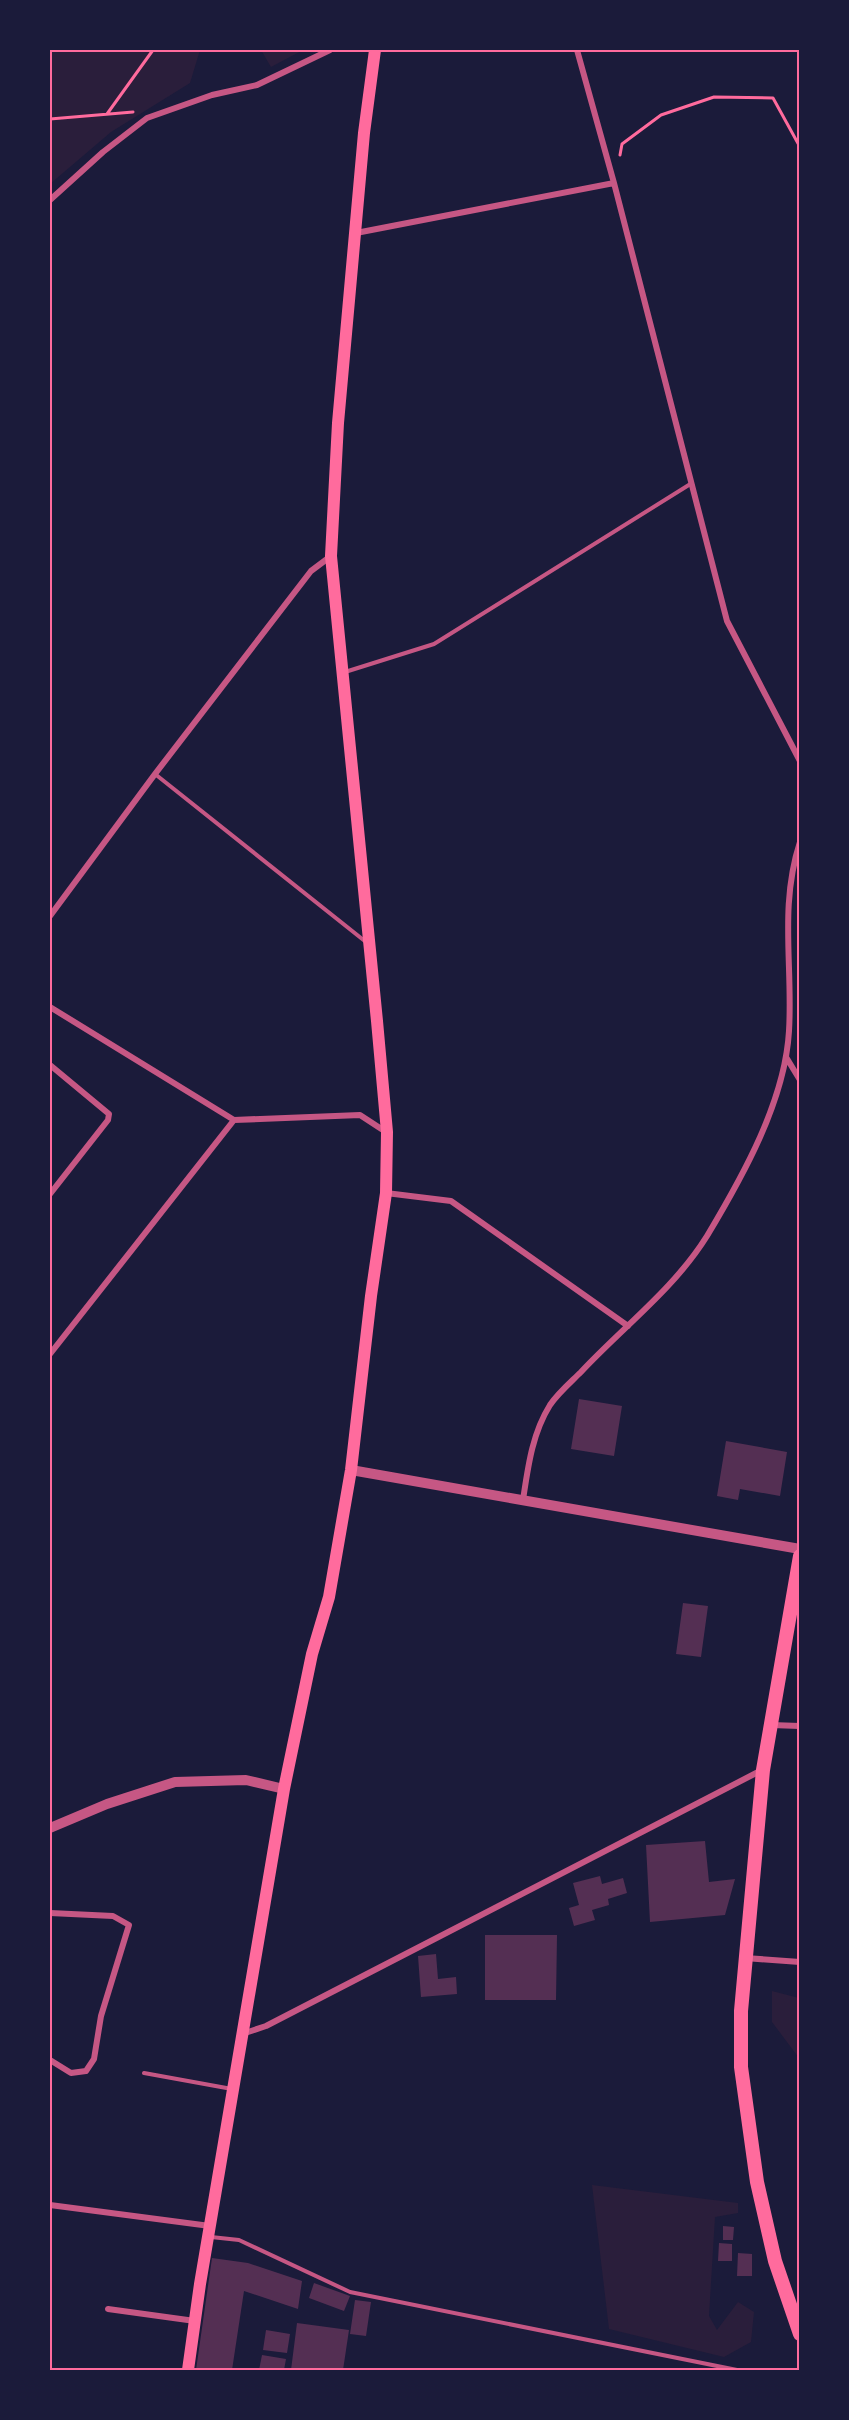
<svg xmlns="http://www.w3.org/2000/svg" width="849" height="2420" font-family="'Nunito Sans',sans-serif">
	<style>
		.green { fill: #2a1e3b }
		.building { fill: #542f53 }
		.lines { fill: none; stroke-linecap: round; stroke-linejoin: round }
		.path { stroke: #ff6b9d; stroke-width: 3 }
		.service { stroke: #c65784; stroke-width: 4 }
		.minor { stroke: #c65784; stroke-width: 6 }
		.tertiary { stroke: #c65784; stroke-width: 10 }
		.secondary { stroke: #ff6b9d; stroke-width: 12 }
		.primary { stroke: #ff6b9d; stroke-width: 14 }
		.neatline { fill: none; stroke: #ff6b9d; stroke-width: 2 }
	</style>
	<rect width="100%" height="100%" fill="#1b1b3a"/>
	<path class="green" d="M 50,50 L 200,50 L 190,83 L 111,132 L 50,184 Z
		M 261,50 L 303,50 L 271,67 Z
		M 772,1991 L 799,1998 L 799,2058 L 772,2022 Z
		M 592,2185 L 738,2203 L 738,2213 L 715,2217 L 709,2316 L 717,2330 L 738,2302 L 754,2312 L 751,2342 L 724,2357 L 609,2329 Z"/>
	<path class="building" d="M 579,1399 L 622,1406 L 614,1456 L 571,1449 Z
		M 726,1441 L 787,1452 L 780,1496 L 740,1489 L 738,1500 L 717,1496 Z
		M 683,1603 L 708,1606 L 701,1657 L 676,1654 Z
		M 705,1841 L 709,1882 L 735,1879 L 725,1915 L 650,1922 L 646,1845 Z
		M 600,1876 L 602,1884 L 623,1878 L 627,1893 L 608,1899 L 609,1905 L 592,1910 L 595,1920 L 574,1926 L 569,1908 L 579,1905 L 573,1883 Z
		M 485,1935 L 557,1935 L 556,2000 L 485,2000 Z
		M 436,1954 L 438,1979 L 456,1977 L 457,1994 L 421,1997 L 418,1956 Z
		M 723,2226 L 734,2227 L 733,2240 L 723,2240 Z
		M 719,2243 L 732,2244 L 732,2261 L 718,2261 Z
		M 738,2253 L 752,2254 L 752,2276 L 737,2276 Z
		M 212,2258 L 248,2263 L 302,2281 L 298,2309 L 244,2291 L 232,2370 L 196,2370 Z
		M 314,2283 L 350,2296 L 344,2311 L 309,2298 Z
		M 355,2300 L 371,2302 L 366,2336 L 350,2334 Z
		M 297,2323 L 349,2330 L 343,2370 L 291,2370 Z
		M 266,2330 L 290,2334 L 287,2353 L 263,2350 Z
		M 262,2355 L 286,2359 L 284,2370 L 259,2370 Z"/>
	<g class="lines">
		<path class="path" d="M 107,114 L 153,50
			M 50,119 L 133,112
			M 620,155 L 622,144 L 661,115 L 714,97 L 773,98 L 800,147"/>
		<path class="service" d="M 345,672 L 434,644 L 692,483
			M 155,774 L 366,942
			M 144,2073 L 232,2089
			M 211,2237 L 239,2240 L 350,2292 L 737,2370"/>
		<path class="minor" d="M 577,50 L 614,183 L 727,621 L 800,761
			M 50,200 L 103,152 L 147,118 L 212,95 L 257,85 L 330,50
			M 356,233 L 614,183
			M 50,916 L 155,774 L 311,571 L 331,556
			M 50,1007 L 234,1120 L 360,1115 L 386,1132
			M 786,1057 L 800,1080
			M 50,1065 L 109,1114 L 108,1120 L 50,1194
			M 386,1193 L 451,1201 L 628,1326
			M 50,1354 L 234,1120
			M 523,1500 C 528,1467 532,1434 550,1405 C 558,1393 571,1382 581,1372 C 623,1327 674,1289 707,1236 C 743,1176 785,1101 789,1031 C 793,966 779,906 800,842
			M 771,1725 L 800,1726
			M 50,1913 L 113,1916 L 129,1925 L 101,2016 L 94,2059 L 86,2071 L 71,2073 L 50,2060
			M 745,1958 L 800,1962
			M 242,2034 L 266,2026 L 762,1770
			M 50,2205 L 210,2226
			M 108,2309 L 195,2321"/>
		<path class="tertiary" d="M 351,1470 L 800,1549
			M 50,1828 L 107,1804 L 175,1782 L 246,1780 L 284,1789"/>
		<path class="secondary" d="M 188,2370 L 200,2284 L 284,1789 L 312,1654 L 329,1597 L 351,1470 L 371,1296 L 386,1193 L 387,1132 L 377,1021 L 331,556 L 338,423 L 364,133 L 375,50"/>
		<path class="primary" d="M 800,1556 L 763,1770 L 741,2011 L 741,2067 L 757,2182 L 775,2261 L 800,2334"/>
	</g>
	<rect width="849" height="2420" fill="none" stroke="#1b1b3a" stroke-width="102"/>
	<rect x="51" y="51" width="747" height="2318" class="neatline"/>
</svg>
